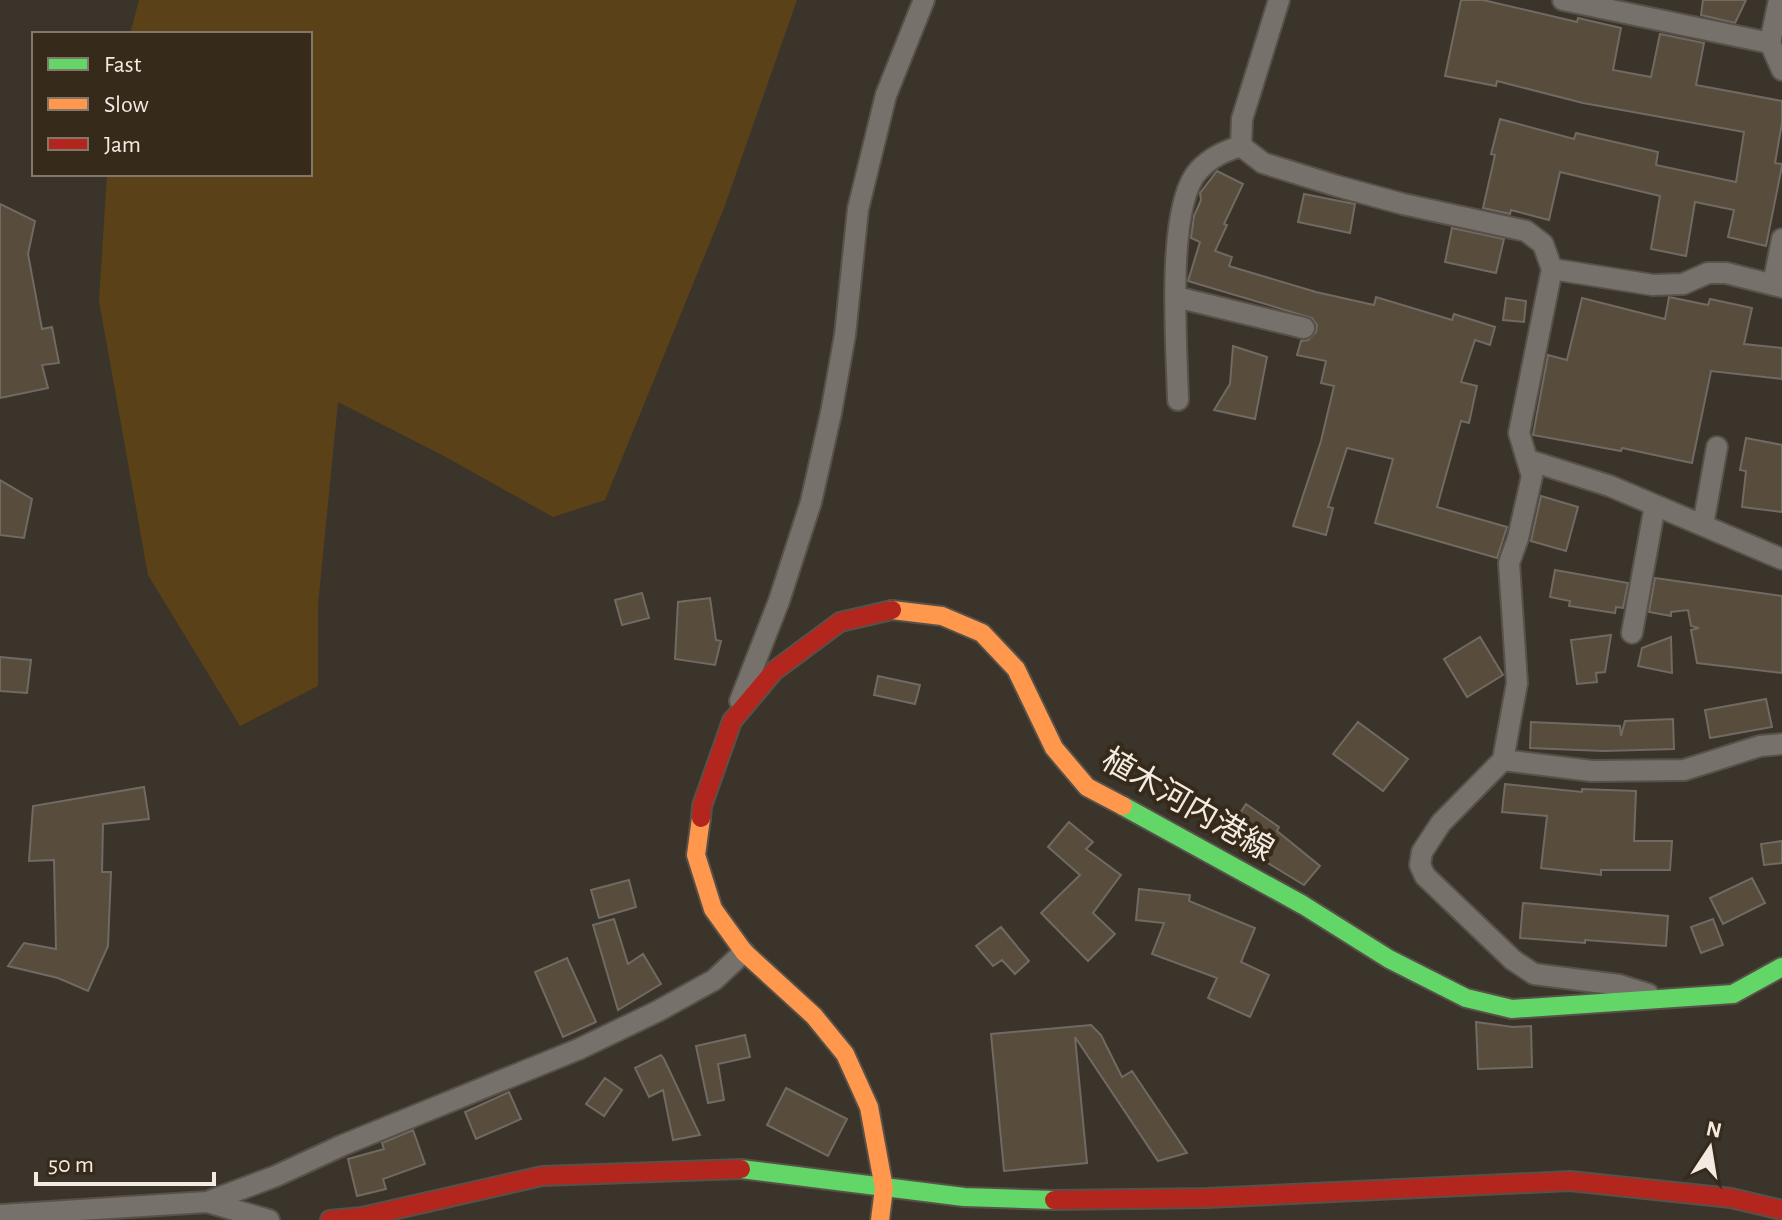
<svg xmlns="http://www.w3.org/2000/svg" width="1782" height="1220" font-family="'Alegreya Sans','Noto Sans JP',sans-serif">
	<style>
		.green { fill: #5b4117 }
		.building { fill: #584d3d; stroke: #706a62; stroke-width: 2 }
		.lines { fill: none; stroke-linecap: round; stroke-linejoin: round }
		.street-casing { stroke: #575149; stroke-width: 24 }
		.fast-casing { stroke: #575149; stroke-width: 22 }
		.slow-casing { stroke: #575149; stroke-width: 22 }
		.jam-casing { stroke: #575149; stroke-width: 22 }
		.street { stroke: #76716b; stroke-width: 20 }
		.fast { stroke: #63d668; stroke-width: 18 }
		.slow { stroke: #ff974d; stroke-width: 18 }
		.jam { stroke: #b3261e; stroke-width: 18 }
		.labels { text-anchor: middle; stroke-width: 8; stroke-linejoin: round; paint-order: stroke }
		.street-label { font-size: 32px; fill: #f3ebe1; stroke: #362a1a }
	</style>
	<rect width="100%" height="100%" fill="#3b342a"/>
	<path class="green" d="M 139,0 L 797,0 L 724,208 L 605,500 L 553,517 L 444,456 L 338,402 L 318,605 L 318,686 L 240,726 L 148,575 L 99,301 L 107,174 L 310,174 L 310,34 L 130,34 Z"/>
	<path class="building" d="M 1461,0 L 1483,0 L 1577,22 L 1578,18 L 1621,28 L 1613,70 L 1651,77 L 1660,34 L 1704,43 L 1696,85 L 1782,101 L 1782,123 L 1775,163 L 1782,164 L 1782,166 L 1766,246 L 1728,237 L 1734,210 L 1695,202 L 1686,256 L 1651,249 L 1660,196 L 1560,172 L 1549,220 L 1511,210 L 1510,214 L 1483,208 L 1495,155 L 1491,154 L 1500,119 L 1574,139 L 1576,133 L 1658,152 L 1656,165 L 1736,182 L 1744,132 L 1583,103 L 1497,81 L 1496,86 L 1445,76 Z
		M 1703,0 L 1746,0 L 1735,23 L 1701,15 Z
		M 1217,171 L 1243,184 L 1224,224 L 1227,225 L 1215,251 L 1232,257 L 1229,266 L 1316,292 L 1374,305 L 1376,297 L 1452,320 L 1454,314 L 1495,327 L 1490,345 L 1475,340 L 1461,382 L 1477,386 L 1469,423 L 1461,421 L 1437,507 L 1507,527 L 1497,558 L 1375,523 L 1393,459 L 1347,448 L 1328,507 L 1333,508 L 1326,535 L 1293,526 L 1321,441 L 1334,386 L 1321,383 L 1326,361 L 1297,355 L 1301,341 L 1308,340 L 1316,332 L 1317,325 L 1312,318 L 1188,281 L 1200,242 L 1191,238 L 1194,216 L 1201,200 L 1200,193 Z
		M 1304,194 L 1355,204 L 1350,233 L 1298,222 Z
		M 0,204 L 35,221 L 28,254 L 42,329 L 52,327 L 59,363 L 42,365 L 48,388 L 0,398 Z
		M 1452,228 L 1504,239 L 1496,273 L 1445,262 Z
		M 1669,297 L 1708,305 L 1710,299 L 1752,308 L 1744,344 L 1782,348 L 1782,379 L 1711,371 L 1692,463 L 1622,448 L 1621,451 L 1533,435 L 1548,355 L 1567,360 L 1582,298 L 1665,319 Z
		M 1506,298 L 1526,301 L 1524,322 L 1503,320 Z
		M 1233,346 L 1267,357 L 1255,419 L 1214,410 L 1230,384 Z
		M 1746,438 L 1782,445 L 1782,512 L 1742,507 L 1746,471 L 1740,470 Z
		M 0,480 L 32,499 L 24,538 L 0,535 Z
		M 1541,496 L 1578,507 L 1566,551 L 1531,541 Z
		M 1555,570 L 1628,583 L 1623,608 L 1616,607 L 1615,613 L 1569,606 L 1570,601 L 1550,597 Z
		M 1655,578 L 1782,596 L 1782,673 L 1697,663 L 1691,630 L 1699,628 L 1691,626 L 1688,610 L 1671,612 L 1671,616 L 1649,612 Z
		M 642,593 L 649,618 L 622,625 L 615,600 Z
		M 710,598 L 716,640 L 721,641 L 715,665 L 675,659 L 678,602 Z
		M 1611,635 L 1605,672 L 1596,673 L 1597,682 L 1577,684 L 1571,640 Z
		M 1480,637 L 1503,675 L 1467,697 L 1444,659 Z
		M 1671,637 L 1672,673 L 1638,666 L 1642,648 Z
		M 0,657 L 31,660 L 27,693 L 0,691 Z
		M 878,676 L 920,685 L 915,704 L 874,695 Z
		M 1766,699 L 1772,727 L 1710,738 L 1705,710 Z
		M 1673,719 L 1674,749 L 1604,751 L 1530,748 L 1531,722 L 1620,726 L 1621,736 L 1625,721 Z
		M 1358,722 L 1408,759 L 1383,791 L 1333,754 Z
		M 1505,784 L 1582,792 L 1582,789 L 1636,791 L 1634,841 L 1672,841 L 1670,870 L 1601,870 L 1601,875 L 1541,868 L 1547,816 L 1502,812 Z
		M 144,787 L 149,819 L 103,824 L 102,872 L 111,872 L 108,946 L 88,991 L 58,978 L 8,966 L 24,943 L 56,949 L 54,860 L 29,861 L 33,806 Z
		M 1246,804 L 1279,827 L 1277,831 L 1320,866 L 1304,885 L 1258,857 L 1263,850 L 1257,844 L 1261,841 L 1233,824 Z
		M 1069,822 L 1093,842 L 1086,849 L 1121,875 L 1093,913 L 1115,934 L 1088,961 L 1041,913 L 1080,875 L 1048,847 Z
		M 1782,841 L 1782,863 L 1764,865 L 1761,844 Z
		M 1752,878 L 1765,903 L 1723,924 L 1710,898 Z
		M 629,880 L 636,907 L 599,918 L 591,890 Z
		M 1139,889 L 1190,895 L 1189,901 L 1255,928 L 1241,962 L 1269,975 L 1250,1017 L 1208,998 L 1217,978 L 1152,954 L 1164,923 L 1136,920 Z
		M 1523,903 L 1668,916 L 1666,946 L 1585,940 L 1585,943 L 1520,938 Z
		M 614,919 L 628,964 L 643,954 L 661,984 L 618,1010 L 593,925 Z
		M 1713,919 L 1723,945 L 1701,953 L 1691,927 Z
		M 1001,927 L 1029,961 L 1015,974 L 1002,960 L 993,966 L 976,946 Z
		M 567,958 L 596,1022 L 563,1037 L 535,972 Z
		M 1476,1022 L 1513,1027 L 1531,1026 L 1532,1067 L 1478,1069 Z
		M 1091,1025 L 1101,1035 L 1122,1077 L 1132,1071 L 1187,1153 L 1158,1161 L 1075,1037 L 1087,1163 L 1004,1171 L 991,1034 Z
		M 745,1035 L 750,1057 L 718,1064 L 724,1100 L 708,1103 L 696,1046 Z
		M 661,1055 L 664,1059 L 700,1135 L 673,1140 L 663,1090 L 649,1097 L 635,1068 Z
		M 605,1078 L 622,1090 L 604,1116 L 586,1104 Z
		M 786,1088 L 847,1119 L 828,1156 L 767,1125 Z
		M 509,1092 L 521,1119 L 476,1139 L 465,1112 Z
		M 413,1130 L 425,1164 L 383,1179 L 386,1189 L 357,1196 L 348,1159 L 384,1149 L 382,1143 Z"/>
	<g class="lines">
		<defs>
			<path id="street" d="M 1279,0 L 1242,119 L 1241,146 L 1263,163 L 1337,186 L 1403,204 L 1526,231 L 1543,244 L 1552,269 L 1519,433 L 1532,476 L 1518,538 L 1509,563 L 1517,683 L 1503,760 L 1441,823 L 1422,852 L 1420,865 L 1425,876 L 1513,960 L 1534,974 L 1619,985 L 1648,994
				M 1563,0 L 1770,43
				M 1779,0 L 1770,43 L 1782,70
				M 1552,269 L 1653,285 L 1683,284 L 1708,273 L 1726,273 L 1782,287
				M 1773,285 L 1782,239
				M 1176,297 L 1304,328
				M 1178,400 C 1177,350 1165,205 1199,170 C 1211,157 1225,151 1241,146
				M 1528,460 L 1610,486 L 1782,559
				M 1703,525 L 1717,447
				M 1632,633 L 1655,505
				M 740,701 L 779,601 L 811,502 L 831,413 L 845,335 L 858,209 L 886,95 L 924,0
				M 1503,760 L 1592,771 L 1684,770 L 1760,746 L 1782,744
				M 207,1202 L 269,1220
				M 0,1215 L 207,1202 L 276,1176 L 343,1145 L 579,1049 L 658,1011 L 714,980 L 744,952"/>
			<path id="fast" d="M 1123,806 L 1303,905 L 1389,959 L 1466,998 L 1512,1009 L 1733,994 L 1782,967
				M 741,1169 L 964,1197 L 1054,1200"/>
			<path id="slow" d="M 892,610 L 942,616 L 982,633 L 1016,669 L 1054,748 L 1087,787 L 1123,806
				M 701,818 L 696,855 L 713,909 L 744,952 L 814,1016 L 845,1054 L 869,1107 L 884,1188 L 880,1220"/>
			<path id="jam" d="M 701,818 L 702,806 L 732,721 L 774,671 L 840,622 L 892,610
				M 1054,1200 L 1207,1198 L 1570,1181 L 1731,1198 L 1782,1210
				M 330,1220 L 362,1217 L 542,1176 L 741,1169"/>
		</defs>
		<use href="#street" class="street-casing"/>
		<use href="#fast" class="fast-casing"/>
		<use href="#slow" class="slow-casing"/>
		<use href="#jam" class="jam-casing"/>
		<use href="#street" class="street"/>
		<use href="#fast" class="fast"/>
		<use href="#slow" class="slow"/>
		<use href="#jam" class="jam"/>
	</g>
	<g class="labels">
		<g class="street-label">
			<text transform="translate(1188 804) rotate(30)" y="11">植木河内港線</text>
		</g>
	</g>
	<rect x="32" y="32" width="280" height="144" fill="#362a1a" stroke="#82776a" stroke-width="2"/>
	<rect x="48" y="58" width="40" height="12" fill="#63d668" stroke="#82776a" stroke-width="2"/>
	<text x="104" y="72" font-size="24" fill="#f3ebe1">Fast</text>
	<rect x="48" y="98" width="40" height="12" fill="#ff974d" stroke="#82776a" stroke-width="2"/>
	<text x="104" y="112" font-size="24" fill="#f3ebe1">Slow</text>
	<rect x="48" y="138" width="40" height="12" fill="#b3261e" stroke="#82776a" stroke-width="2"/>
	<text x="104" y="152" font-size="24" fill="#f3ebe1">Jam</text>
	<g transform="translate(1710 1148) rotate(12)" stroke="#362a1a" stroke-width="6" paint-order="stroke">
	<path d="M0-6L14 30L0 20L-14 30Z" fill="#f3ebe1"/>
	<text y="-12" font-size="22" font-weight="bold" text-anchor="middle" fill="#f3ebe1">N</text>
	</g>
	<path d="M36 1172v12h178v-12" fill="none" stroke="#f3ebe1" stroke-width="4"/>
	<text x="48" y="1172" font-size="24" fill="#f3ebe1" stroke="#362a1a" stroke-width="6" paint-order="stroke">50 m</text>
</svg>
